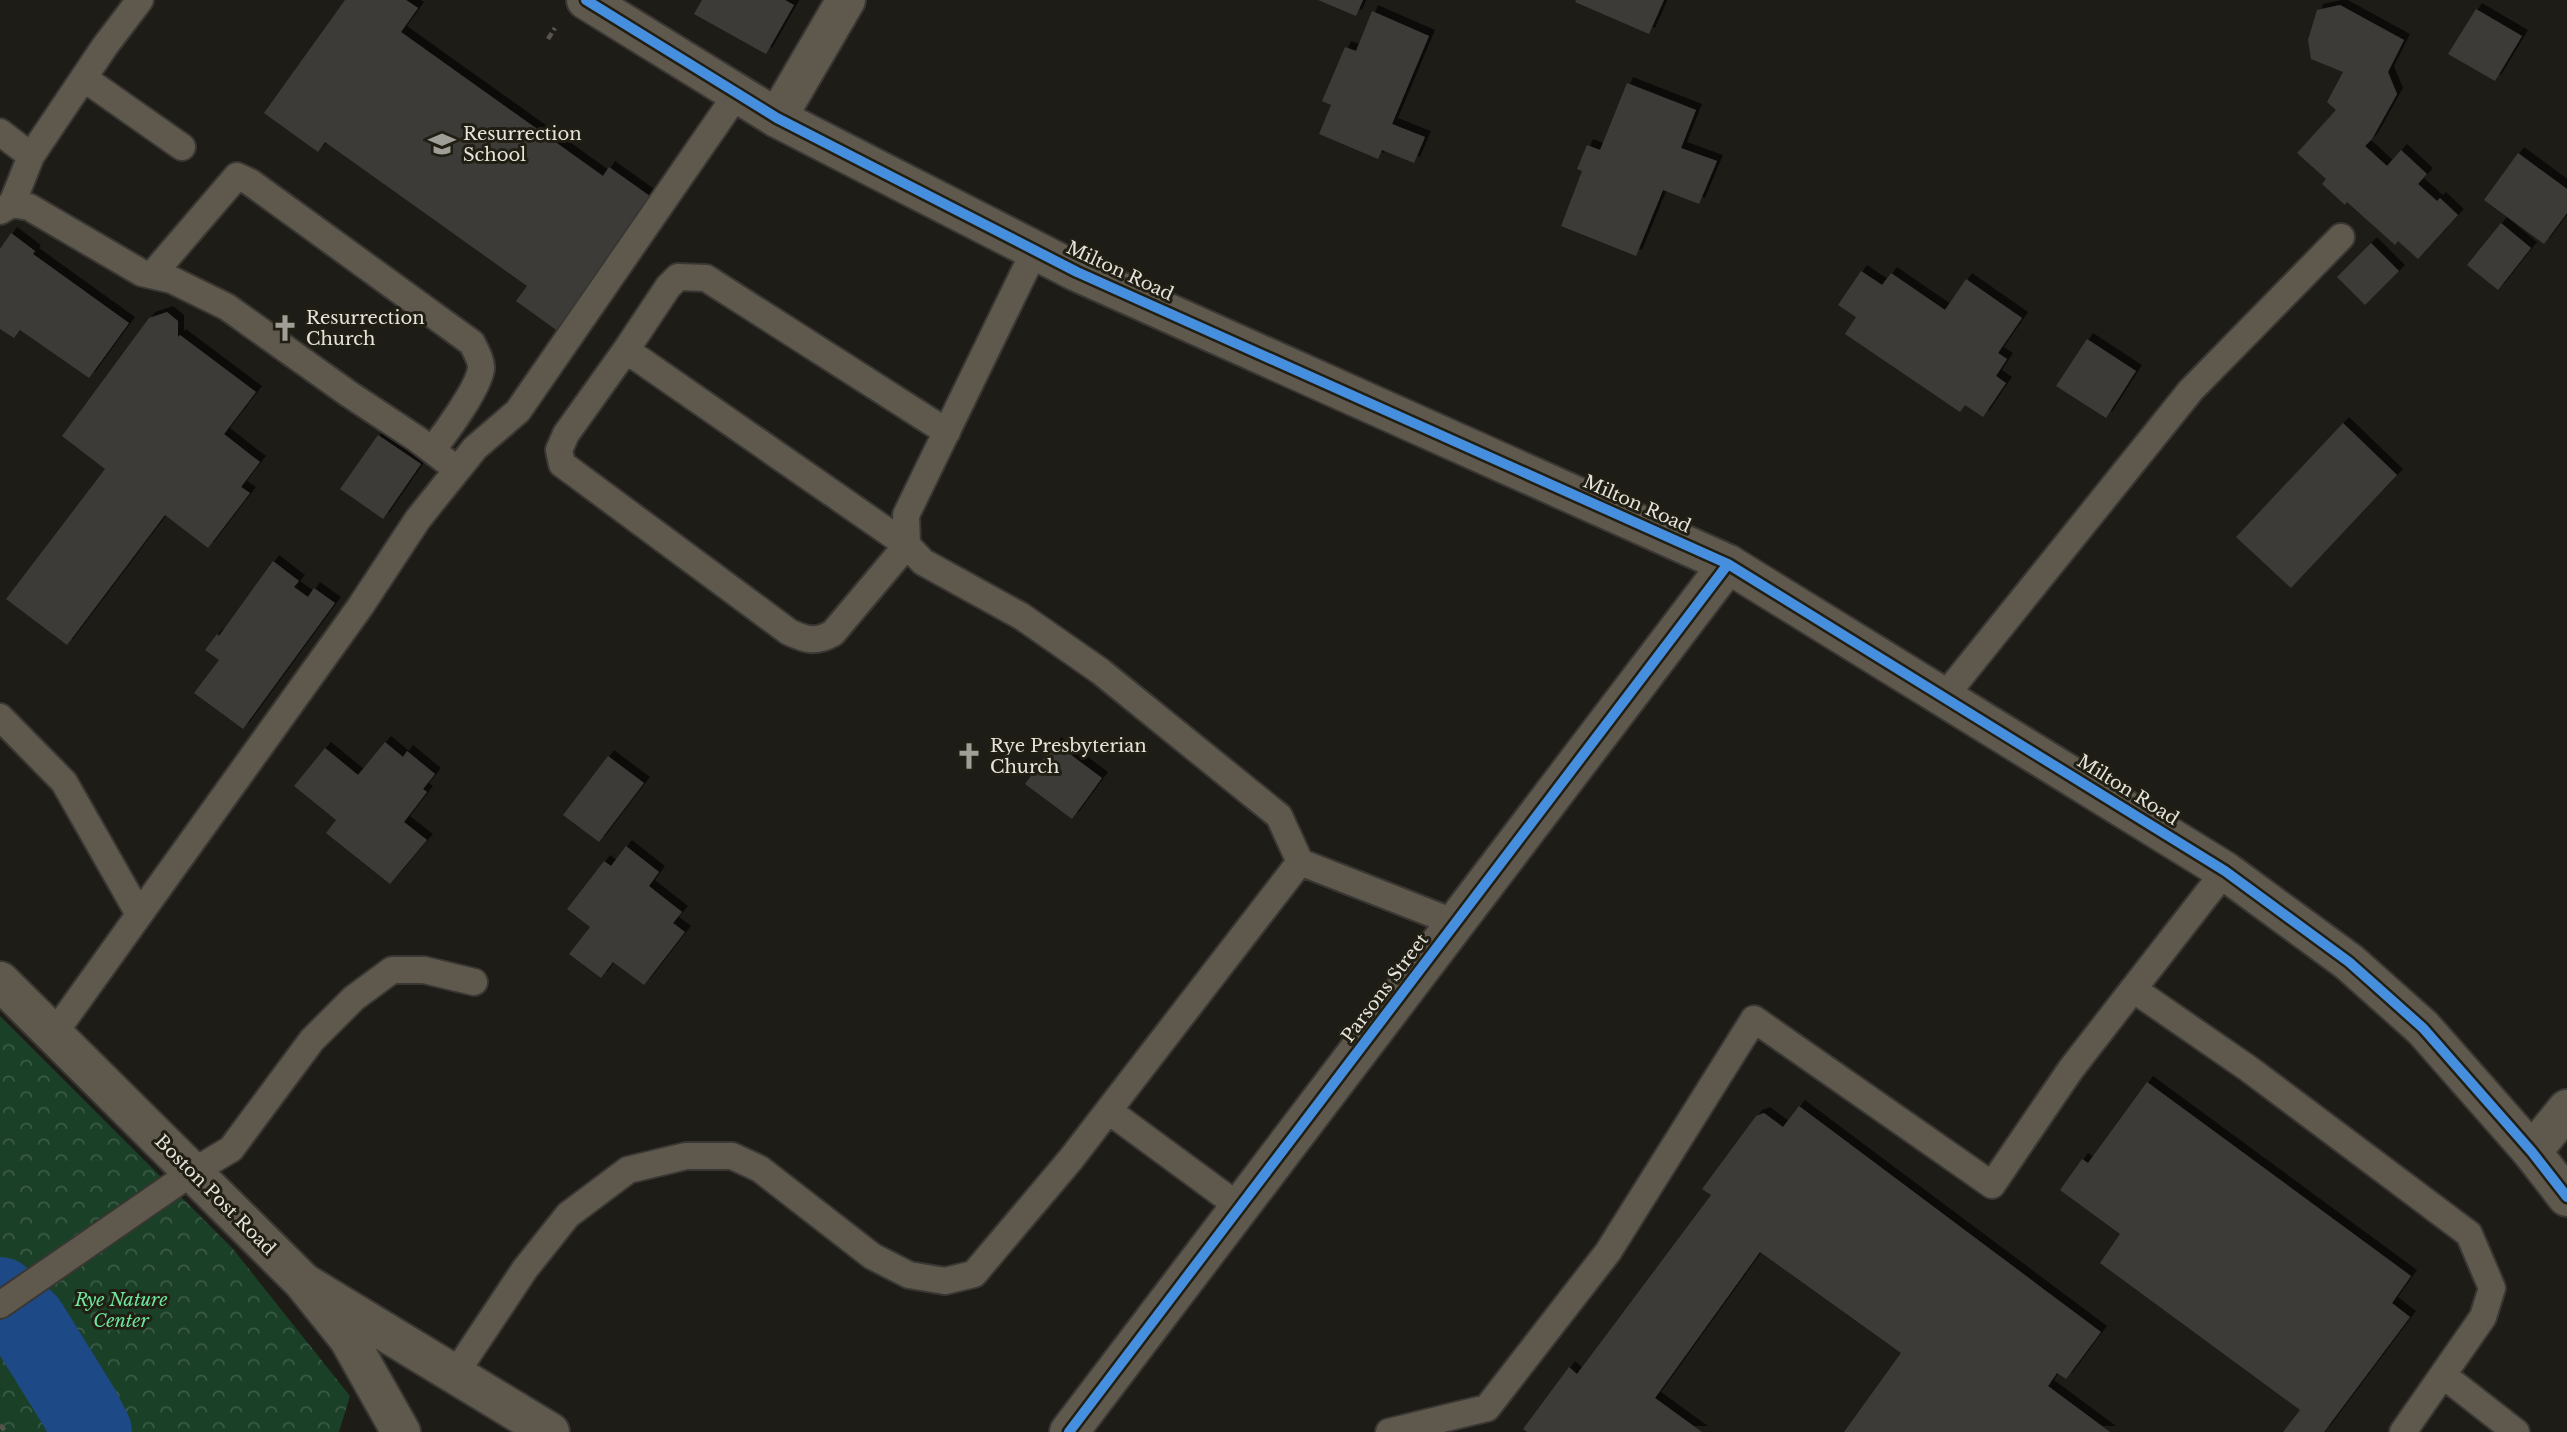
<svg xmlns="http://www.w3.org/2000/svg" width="2567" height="1432" font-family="'Libre Baskerville',serif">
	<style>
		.park { fill: url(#park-crowns) }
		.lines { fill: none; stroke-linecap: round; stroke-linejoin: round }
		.river { stroke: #1d4a86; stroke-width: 80 }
		.building { fill: #3c3a39; filter: url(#shadow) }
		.service-casing { stroke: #393733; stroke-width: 30 }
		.minor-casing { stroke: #393733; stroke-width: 42 }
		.tertiary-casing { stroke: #393733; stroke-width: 42 }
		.primary-casing { stroke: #393733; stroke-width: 42 }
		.path { stroke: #58534c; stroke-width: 4.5; stroke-dasharray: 7 3.5; stroke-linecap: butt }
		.service { stroke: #5f584d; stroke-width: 26 }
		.minor { stroke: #5f584d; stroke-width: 38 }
		.tertiary { stroke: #5f584d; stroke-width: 38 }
		.primary { stroke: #5f584c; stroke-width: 38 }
		.cycleway-casing { stroke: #211e13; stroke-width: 15 }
		.cycleway { stroke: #468fdf; stroke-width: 10 }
		.labels { text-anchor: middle; stroke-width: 6; stroke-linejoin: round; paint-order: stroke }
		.poi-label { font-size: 18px; fill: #e5e4dc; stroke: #211e13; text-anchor: start }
		.street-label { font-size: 18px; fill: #e5e4dc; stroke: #211e13 }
		.park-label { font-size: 18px; font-style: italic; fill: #6de79d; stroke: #211e13 }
	</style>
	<defs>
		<pattern id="park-crowns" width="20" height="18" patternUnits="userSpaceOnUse" patternTransform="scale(1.75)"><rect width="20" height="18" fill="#1a4028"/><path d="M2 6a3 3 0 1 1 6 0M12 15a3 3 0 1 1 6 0" fill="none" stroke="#3b5b47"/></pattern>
		<filter id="shadow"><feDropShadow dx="6" dy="-6" stdDeviation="0" flood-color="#0009"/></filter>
	</defs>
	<rect width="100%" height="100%" fill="#1e1c16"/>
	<path class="park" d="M 0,1016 L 233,1249 L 350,1396 L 339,1432 L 0,1432 Z"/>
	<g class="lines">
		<path class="river" d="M 0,1297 L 27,1323 L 79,1407 L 92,1432"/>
	</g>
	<path class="building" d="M 345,0 L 406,0 L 418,8 L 401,32 L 603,176 L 609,167 L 654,199 L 559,332 L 516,301 L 527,286 L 325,142 L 318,152 L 264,113 Z
		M 702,0 L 785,0 L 794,5 L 766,54 L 694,14 Z
		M 1318,0 L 1363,0 L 1356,16 Z
		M 1576,0 L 1664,0 L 1649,34 L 1575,2 Z
		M 2340,5 L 2404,40 L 2388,72 L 2397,94 L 2372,139 L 2365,146 L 2387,166 L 2401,150 L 2427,174 L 2418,184 L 2437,201 L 2440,198 L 2458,215 L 2418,259 L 2398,241 L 2395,245 L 2347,202 L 2345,205 L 2322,184 L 2326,179 L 2297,153 L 2336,110 L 2327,102 L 2343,72 L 2311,59 L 2308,40 L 2317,10 Z
		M 2476,9 L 2522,36 L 2495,81 L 2448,54 Z
		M 1372,11 L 1429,36 L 1392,124 L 1425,137 L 1414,163 L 1382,150 L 1378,159 L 1319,134 L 1331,105 L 1322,101 L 1345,47 L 1356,51 Z
		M 1627,83 L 1696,110 L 1681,148 L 1717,161 L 1699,204 L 1663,190 L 1636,256 L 1561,226 L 1582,171 L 1577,169 L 1587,145 L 1600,150 Z
		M 2518,153 L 2567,189 L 2567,213 L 2544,244 L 2484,200 Z
		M 2501,223 L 2531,248 L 2498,290 L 2467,265 Z
		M 11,233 L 35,251 L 33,254 L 129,323 L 89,378 L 20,330 L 14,338 L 0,329 L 0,249 Z
		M 2371,243 L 2399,271 L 2365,305 L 2337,277 Z
		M 1861,271 L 1882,285 L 1891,273 L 1945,310 L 1966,279 L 2022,318 L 1998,353 L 2007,359 L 1996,376 L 2006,383 L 1983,417 L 1965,405 L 1960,412 L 1845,334 L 1856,317 L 1838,305 Z
		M 167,312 L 178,321 L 178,337 L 180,335 L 256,392 L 224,434 L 260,462 L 241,487 L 250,493 L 208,548 L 165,515 L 67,645 L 6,599 L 105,469 L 62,436 L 149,318 Z
		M 2087,339 L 2136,371 L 2106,418 L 2056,386 Z
		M 2343,423 L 2397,475 L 2291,588 L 2236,537 Z
		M 378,435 L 421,464 L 383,519 L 340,489 Z
		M 273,561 L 299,581 L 294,587 L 308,597 L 314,588 L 335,603 L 243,729 L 194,693 L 219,660 L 205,650 L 217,634 L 219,636 Z
		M 385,742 L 403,757 L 407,751 L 435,774 L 423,789 L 427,792 L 404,822 L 427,840 L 390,884 L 326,833 L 336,820 L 294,786 L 325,748 L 358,775 Z
		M 1055,743 L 1102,778 L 1072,819 L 1025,784 Z
		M 608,756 L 644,783 L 599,842 L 563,815 Z
		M 626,846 L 659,872 L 649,886 L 682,912 L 673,923 L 685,932 L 644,985 L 613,962 L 601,978 L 569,954 L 590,927 L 567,909 L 604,861 L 611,866 Z
		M 2147,1082 L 2411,1276 L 2392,1303 L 2410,1317 L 2324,1432 L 2283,1432 L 2300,1410 L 2100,1263 L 2120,1234 L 2060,1190 L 2082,1159 L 2088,1163 Z
		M 1799,1106 L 2101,1332 L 2066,1379 L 2057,1373 L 2048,1386 L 2110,1432 L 1844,1432 L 1901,1353 L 1760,1252 L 1655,1398 L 1702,1432 L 1527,1432 L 1523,1429 L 1569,1367 L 1577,1374 L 1711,1195 L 1702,1189 L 1756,1116 L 1764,1113 L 1783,1127 Z"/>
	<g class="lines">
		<defs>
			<path id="service" d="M 85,79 L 182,147
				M 0,132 L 31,156 L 12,204
				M 31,156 L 105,46 L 140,0
				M 0,211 L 12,204 L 29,207 L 142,273 L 172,280 L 227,307 L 349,394 L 417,439 L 446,461
				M 152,275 L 237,176 L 250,182 L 472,343 C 475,350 482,361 481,369 C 478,389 445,434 432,450
				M 626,350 L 907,545 L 833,633 C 816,643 806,640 789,632 L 562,464 L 559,450 L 566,434 L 626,350 L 668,287 L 678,277 L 706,278 L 947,432
				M 1944,697 L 2191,390 L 2341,237
				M 0,717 L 64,782 L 139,914
				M 1300,862 L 1456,923
				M 2133,989 L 2249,1069 L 2469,1234 L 2492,1288 L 2483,1317 L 2403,1432
				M 53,1035 L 360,607 L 418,519 L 475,448 L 518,411 L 737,94
				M 1109,1111 L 1241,1208
				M 0,1305 L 191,1173 L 231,1149 L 312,1040 L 354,998 L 392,970 L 424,970 L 474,982
				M 455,1374 L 525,1269 L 568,1215 L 628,1170 L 686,1156 L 732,1156 L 760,1169 L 872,1256 L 909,1275 L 945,1281 L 974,1274 L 1071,1159 L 1300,862 L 1279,816 L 1100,671 L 1021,616 L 923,562 L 907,545 L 906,515 L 1035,250
				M 2443,1375 L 2516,1432
				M 1389,1432 L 1487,1408 L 1608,1252 L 1754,1019 L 1992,1185 L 2071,1069 L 2225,871"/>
			<path id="minor" d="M 777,118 L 846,0
				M 2532,1152 L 2567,1109
				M 306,1284 L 550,1432
				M 1069,1432 L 1728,564"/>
			<path id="tertiary" d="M 586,0 L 777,118 L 1077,272 L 1728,564 L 2225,871 L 2349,962 L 2423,1028 L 2532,1152 L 2567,1197"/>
			<path id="primary" d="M 0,981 L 303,1282 L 348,1338 L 401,1432"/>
		</defs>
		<use href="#service" class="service-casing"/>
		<use href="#minor" class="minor-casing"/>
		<use href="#tertiary" class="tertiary-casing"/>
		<use href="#primary" class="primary-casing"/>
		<path class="path" d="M 548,39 L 555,28
			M 0,1425 L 6,1432"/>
		<use href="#service" class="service"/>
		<use href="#minor" class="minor"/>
		<use href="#tertiary" class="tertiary"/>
		<use href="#primary" class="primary"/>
		<defs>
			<path id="cycleway" d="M 586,0 L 777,118 L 1077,272 L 1728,564 L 2225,871 L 2349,962 L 2423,1028 L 2532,1152 L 2567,1197
				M 1069,1432 L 1728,564"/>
		</defs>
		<use href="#cycleway" class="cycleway-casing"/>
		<use href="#cycleway" class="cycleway"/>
	</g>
	<defs>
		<symbol id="school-bare" viewBox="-9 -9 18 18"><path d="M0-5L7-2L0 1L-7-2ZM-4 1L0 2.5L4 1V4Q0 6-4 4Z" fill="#9f9e97" stroke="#211e13" stroke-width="2.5" paint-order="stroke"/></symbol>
		<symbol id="church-bare" viewBox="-9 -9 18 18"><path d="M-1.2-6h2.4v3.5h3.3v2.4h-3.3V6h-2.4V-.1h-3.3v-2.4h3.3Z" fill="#9f9e97" stroke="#211e13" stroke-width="2.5" paint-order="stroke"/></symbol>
	</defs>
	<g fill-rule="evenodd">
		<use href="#school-bare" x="423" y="125" width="38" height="38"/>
		<use href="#church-bare" x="266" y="309" width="38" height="38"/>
		<use href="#church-bare" x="950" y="737" width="38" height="38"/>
	</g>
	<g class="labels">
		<g class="poi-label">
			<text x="463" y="140">Resurrection<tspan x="463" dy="21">School</tspan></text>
			<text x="306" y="324">Resurrection<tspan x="306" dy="21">Church</tspan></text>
			<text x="990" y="752">Rye Presbyterian<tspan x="990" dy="21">Church</tspan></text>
		</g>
		<g class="street-label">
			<text transform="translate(1120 271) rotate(25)" y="6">Milton Road</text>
			<text transform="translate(1637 504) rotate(24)" y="6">Milton Road</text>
			<text transform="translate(2128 790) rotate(32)" y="6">Milton Road</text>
			<text transform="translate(1385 988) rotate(-53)" y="6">Parsons Street</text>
			<text transform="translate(215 1195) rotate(45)" y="6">Boston Post Road</text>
		</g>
		<g class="park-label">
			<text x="121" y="1306">Rye Nature<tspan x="121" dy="21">Center</tspan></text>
		</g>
	</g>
</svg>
